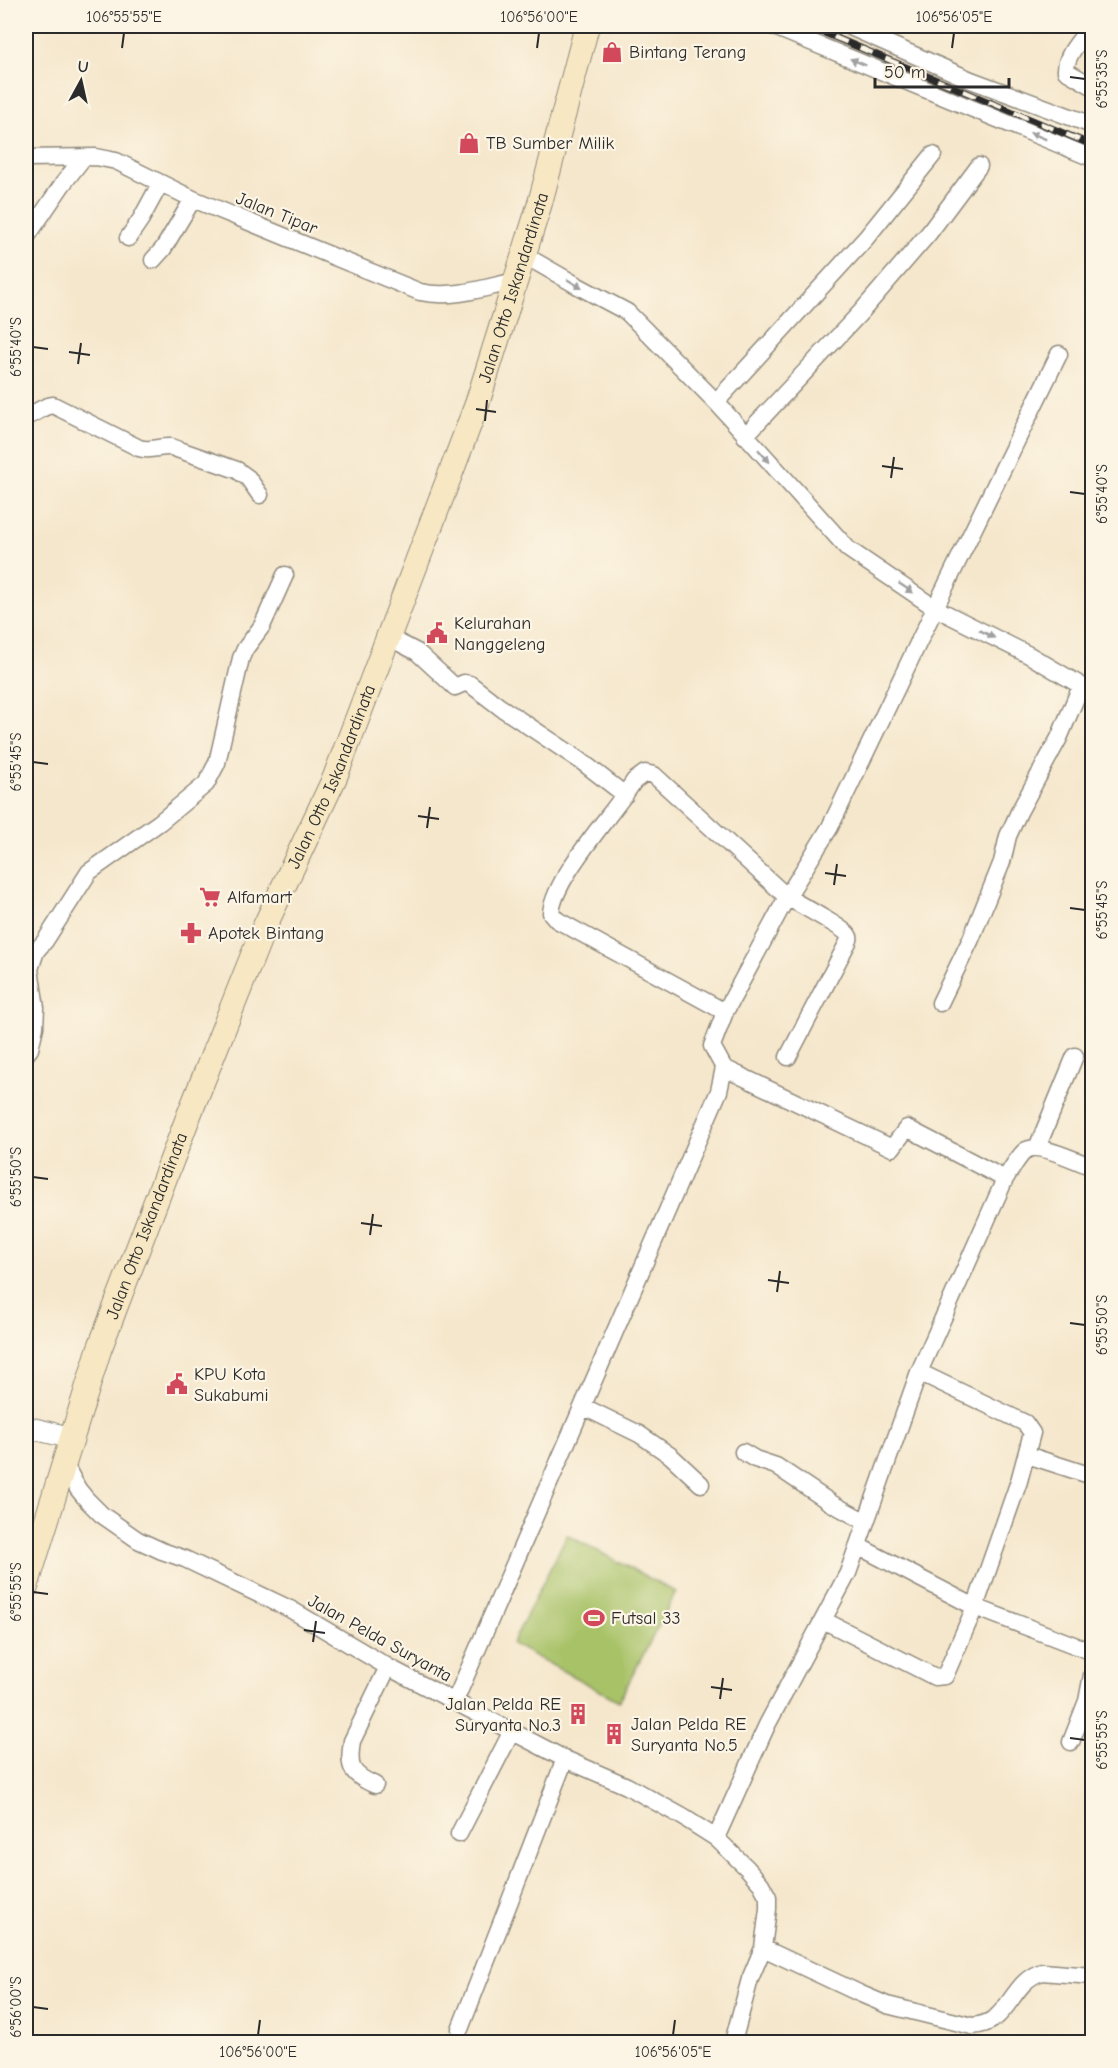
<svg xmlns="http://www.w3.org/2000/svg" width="1118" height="2068" font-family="'Comic Neue',sans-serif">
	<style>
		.green { fill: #a8c268; stroke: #6a764a; stroke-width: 1.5 }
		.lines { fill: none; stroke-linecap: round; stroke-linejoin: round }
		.minor-casing { stroke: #90897c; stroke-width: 19 }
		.tertiary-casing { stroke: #90897c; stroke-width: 23 }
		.secondary-casing { stroke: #90897c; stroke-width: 26 }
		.minor { stroke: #fff; stroke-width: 16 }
		.tertiary { stroke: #fff; stroke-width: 21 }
		.secondary { stroke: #f7e8c3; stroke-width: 24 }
		.rail-casing { stroke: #2b2b2b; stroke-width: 7 }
		.rail { stroke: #fcf5e5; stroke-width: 4.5; stroke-dasharray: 14; stroke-linecap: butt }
		.oneway { fill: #a0a0a0 }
		.ticks { fill: none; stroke: #2b2b2b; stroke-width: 2 }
		.labels { text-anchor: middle; stroke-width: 4.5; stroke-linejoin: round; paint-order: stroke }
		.poi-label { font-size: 18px; fill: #2b2b2b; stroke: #fcf5e5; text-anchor: start }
		.street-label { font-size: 18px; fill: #2b2b2b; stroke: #fcf5e5 }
		.neatline { fill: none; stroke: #2b2b2b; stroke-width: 2 }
		.ticks-label { font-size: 15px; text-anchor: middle; fill: #2b2b2b }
	</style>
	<rect width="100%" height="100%" fill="#fcf5e5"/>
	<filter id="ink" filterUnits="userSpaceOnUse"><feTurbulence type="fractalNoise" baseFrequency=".0167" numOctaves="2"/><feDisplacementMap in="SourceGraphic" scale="12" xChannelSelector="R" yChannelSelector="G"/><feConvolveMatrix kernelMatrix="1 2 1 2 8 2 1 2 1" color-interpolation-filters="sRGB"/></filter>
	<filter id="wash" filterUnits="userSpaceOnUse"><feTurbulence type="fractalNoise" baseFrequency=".008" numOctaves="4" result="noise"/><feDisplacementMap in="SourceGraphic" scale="24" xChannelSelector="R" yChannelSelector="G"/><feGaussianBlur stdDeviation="1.35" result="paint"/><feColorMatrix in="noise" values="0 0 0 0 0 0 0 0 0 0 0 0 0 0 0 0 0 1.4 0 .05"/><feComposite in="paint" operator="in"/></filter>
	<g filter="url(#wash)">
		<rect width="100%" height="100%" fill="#f5e7cc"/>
		<path class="green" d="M 567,1535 L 676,1592 L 619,1701 L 512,1644 Z"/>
	</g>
	<g filter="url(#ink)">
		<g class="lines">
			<defs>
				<path id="minor" d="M 772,26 L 1092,158
					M 848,26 L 971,80 L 1092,125
					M 1091,26 C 1082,38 1065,55 1066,71 L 1092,86
					M 26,158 L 96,157 L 116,161 L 193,199 L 420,292 C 452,299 484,288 515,281
					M 26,238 L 62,185 L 83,158
					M 128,238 L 141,219 L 160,184
					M 524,255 L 578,286 L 627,312 L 716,402 L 848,549 L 935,608 L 1029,655 L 1092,692
					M 153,260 L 163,249 L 193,199
					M 716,402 L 866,238 L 933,155
					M 26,416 C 36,415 41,406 53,405 L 139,448 C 150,452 159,446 171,447 L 237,470 L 248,478 L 260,495
					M 745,436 L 861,312 L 929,233 L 979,166
					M 388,637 L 417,652 L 455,687 L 464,683 L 470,684 L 500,707 L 581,761 L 625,795
					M 940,1003 L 971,939 L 1002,862 L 1008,836 L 1019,812 L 1059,738 L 1081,686
					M 725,1012 L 557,920 L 551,913 C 554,877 613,814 634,781 L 645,773 L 654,775 L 787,897 C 797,903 845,929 848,935 C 851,939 849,940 847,944 L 788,1057
					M 26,1054 L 30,1049 L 35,1027 L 36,1008 L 30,969 L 36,951 L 45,941 L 89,872 L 160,822 L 206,784 L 217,763 L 241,658 L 245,649 L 262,626 L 285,575
					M 724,1068 L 892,1148 L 907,1128 L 1005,1179
					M 1037,1148 L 1075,1056
					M 584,1407 L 639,1434 L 671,1456 L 701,1484
					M 743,1452 L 755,1459 L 776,1466 L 831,1503 L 866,1522
					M 1027,1455 L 1092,1476
					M 64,1463 L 78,1489 L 87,1500 L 102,1515 L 138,1540 L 162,1551 L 185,1559 L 290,1609 L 388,1667 L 565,1759 L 627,1786 L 683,1817 L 716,1838 L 747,1868 L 761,1884 L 768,1897 L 768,1909 L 763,1948 L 750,1979 L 733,2042
					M 858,1546 L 975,1607 L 1092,1652
					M 823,1620 L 935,1677 L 945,1676 L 975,1607 L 1019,1481 L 1032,1433 L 1025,1423 L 919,1372
					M 455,1701 L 719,1091 L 724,1068 L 712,1046 L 725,1012 L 787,897 L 830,827 L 935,608 L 1059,354
					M 1071,1742 L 1087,1701 L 1092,1675
					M 375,1785 C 350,1774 348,1767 352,1741 L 388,1667
					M 459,1834 L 512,1731
					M 716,1838 L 767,1725 L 848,1573 L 919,1372 L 1005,1179 C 1011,1170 1017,1158 1025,1151 C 1036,1141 1079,1162 1092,1167
					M 763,1948 L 861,1994 L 887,2005 L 972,2026 C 1011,2024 1009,1982 1042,1972 L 1092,1976
					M 460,2029 L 565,1759"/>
				<path id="tertiary" d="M 26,1427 L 72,1438"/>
				<g id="secondary">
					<path id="s1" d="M 26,1587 L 99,1350 L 189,1115 L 263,930 L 335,777 L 477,404 L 540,203 L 587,26"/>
				</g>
			</defs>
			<use href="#minor" class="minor-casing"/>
			<use href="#tertiary" class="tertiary-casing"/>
			<use href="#secondary" class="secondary-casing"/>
			<use href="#minor" class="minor"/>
			<use href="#tertiary" class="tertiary"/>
			<use href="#secondary" class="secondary"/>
			<defs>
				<path id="rail" d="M 808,26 L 1092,145"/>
			</defs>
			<use href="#rail" class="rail-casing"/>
			<use href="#rail" class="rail"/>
		</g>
		<defs><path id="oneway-solid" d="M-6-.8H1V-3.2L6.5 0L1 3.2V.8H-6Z" transform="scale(1.5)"/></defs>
		<g class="oneway">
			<use href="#oneway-solid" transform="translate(858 62) rotate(-157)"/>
			<use href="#oneway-solid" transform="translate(1038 136) rotate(-158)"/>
			<use href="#oneway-solid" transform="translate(575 284) rotate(30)"/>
			<use href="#oneway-solid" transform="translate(764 456) rotate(48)"/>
			<use href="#oneway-solid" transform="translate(906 588) rotate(34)"/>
			<use href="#oneway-solid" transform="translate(987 634) rotate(27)"/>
		</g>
	</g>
	<path class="ticks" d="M 122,48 L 124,33M 537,48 L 539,33M 952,48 L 954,33M 1070,77 L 1085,79M 33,347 L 48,349M 69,352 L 90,355M 78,364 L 81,343M 476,409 L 496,412M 485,421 L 487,400M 882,466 L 903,469M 891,478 L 894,457M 1070,492 L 1085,494M 33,762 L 48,764M 418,816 L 439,819M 427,828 L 430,807M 825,873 L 846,876M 834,885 L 837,864M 1070,908 L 1085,910M 33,1177 L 48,1179M 361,1223 L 382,1226M 370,1235 L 373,1214M 768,1280 L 789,1283M 777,1292 L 780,1271M 1070,1323 L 1085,1325M 33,1592 L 48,1594M 304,1630 L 325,1633M 313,1642 L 316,1621M 711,1687 L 732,1690M 720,1699 L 723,1678M 1070,1738 L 1085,1740M 33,2007 L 48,2009M 258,2035 L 260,2020M 673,2035 L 675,2020"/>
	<defs>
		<symbol id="shop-bare" viewBox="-9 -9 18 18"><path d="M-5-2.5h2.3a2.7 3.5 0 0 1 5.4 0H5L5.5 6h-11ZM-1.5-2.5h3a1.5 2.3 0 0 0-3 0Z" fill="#d1495b" stroke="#fcf5e5" stroke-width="2.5" paint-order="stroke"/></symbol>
		<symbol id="civic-bare" viewBox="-9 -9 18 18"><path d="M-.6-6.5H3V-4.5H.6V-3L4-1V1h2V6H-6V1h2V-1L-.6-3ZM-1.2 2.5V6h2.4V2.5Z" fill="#d1495b" stroke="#fcf5e5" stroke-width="2.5" paint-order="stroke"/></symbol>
		<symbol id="supermarket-bare" viewBox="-9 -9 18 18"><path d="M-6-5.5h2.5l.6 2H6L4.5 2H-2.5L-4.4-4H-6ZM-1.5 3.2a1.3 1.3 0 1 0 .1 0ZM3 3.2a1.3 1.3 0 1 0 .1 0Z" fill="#d1495b" stroke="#fcf5e5" stroke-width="2.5" paint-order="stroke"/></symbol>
		<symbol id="pharmacy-bare" viewBox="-9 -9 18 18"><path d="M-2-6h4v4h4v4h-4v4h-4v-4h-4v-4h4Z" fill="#d1495b" stroke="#fcf5e5" stroke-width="2.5" paint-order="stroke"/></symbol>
		<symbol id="stadium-bare" viewBox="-9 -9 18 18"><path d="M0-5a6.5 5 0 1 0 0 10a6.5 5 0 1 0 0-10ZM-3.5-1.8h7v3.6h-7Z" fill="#d1495b" stroke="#fcf5e5" stroke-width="2.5" paint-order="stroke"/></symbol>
		<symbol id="building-bare" viewBox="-9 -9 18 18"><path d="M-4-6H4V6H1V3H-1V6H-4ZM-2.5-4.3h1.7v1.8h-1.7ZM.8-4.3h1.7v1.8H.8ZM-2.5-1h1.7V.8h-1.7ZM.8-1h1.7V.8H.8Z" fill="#d1495b" stroke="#fcf5e5" stroke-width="2.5" paint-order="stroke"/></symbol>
	</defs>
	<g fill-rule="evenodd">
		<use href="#shop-bare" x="597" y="37" width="30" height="30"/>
		<use href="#shop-bare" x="454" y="128" width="30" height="30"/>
		<use href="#civic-bare" x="422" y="618" width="30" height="30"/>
		<use href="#supermarket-bare" x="195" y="882" width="30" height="30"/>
		<use href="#pharmacy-bare" x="176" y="918" width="30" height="30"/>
		<use href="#civic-bare" x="162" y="1369" width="30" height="30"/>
		<use href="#stadium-bare" x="579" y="1603" width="30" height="30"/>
		<use href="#building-bare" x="563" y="1699" width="30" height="30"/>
		<use href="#building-bare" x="599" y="1719" width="30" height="30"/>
	</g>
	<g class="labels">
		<g class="poi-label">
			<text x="629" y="58">Bintang Terang</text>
			<text x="486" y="149">TB Sumber Milik</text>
			<text x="454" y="629">Kelurahan<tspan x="454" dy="21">Nanggeleng</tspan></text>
			<text x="227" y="903">Alfamart</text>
			<text x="208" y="939">Apotek Bintang</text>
			<text x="194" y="1380">KPU Kota<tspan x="194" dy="21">Sukabumi</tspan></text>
			<text x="611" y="1624">Futsal 33</text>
			<text x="561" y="1710" text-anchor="end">Jalan Pelda RE<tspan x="561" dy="21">Suryanta No.3</tspan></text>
			<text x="631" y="1730">Jalan Pelda RE<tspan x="631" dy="21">Suryanta No.5</tspan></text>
		</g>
		<g class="street-label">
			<text transform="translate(277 213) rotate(22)" y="6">Jalan Tipar</text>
			<text dy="6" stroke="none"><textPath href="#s1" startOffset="1389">Jalan Otto Iskandardinata</textPath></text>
			<text dy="6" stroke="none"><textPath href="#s1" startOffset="867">Jalan Otto Iskandardinata</textPath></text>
			<text dy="6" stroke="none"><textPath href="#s1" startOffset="381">Jalan Otto Iskandardinata</textPath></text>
			<text transform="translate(380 1638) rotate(29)" y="6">Jalan Pelda Suryanta</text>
		</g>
	</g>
	<rect width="1118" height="2068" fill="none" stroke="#fcf5e5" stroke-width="66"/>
	<g transform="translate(81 81) rotate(8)" stroke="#fcf5e5" stroke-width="4.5" paint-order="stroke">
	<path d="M0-4.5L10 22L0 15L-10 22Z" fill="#2b2b2b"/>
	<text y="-9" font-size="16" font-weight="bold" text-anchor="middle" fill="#2b2b2b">U</text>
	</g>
	<path d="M875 78v9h134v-9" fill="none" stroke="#2b2b2b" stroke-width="3"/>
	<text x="884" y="78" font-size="18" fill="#2b2b2b" stroke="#fcf5e5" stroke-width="4.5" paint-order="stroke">50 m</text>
	<rect x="33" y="33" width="1052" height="2002" class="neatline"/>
	<g class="ticks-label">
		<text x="124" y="22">106°55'55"E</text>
		<text x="539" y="22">106°56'00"E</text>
		<text x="954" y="22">106°56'05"E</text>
		<text transform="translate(1102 79) rotate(-90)" y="5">6°55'35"S</text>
		<text transform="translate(16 347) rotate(-90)" y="5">6°55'40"S</text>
		<text transform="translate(1102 494) rotate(-90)" y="5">6°55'40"S</text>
		<text transform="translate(16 762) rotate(-90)" y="5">6°55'45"S</text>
		<text transform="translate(1102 910) rotate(-90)" y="5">6°55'45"S</text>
		<text transform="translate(16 1177) rotate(-90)" y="5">6°55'50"S</text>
		<text transform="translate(1102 1325) rotate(-90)" y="5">6°55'50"S</text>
		<text transform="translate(16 1592) rotate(-90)" y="5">6°55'55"S</text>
		<text transform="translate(1102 1740) rotate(-90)" y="5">6°55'55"S</text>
		<text transform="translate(16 2007) rotate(-90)" y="5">6°56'00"S</text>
		<text x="258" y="2057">106°56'00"E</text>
		<text x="673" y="2057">106°56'05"E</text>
	</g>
</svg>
